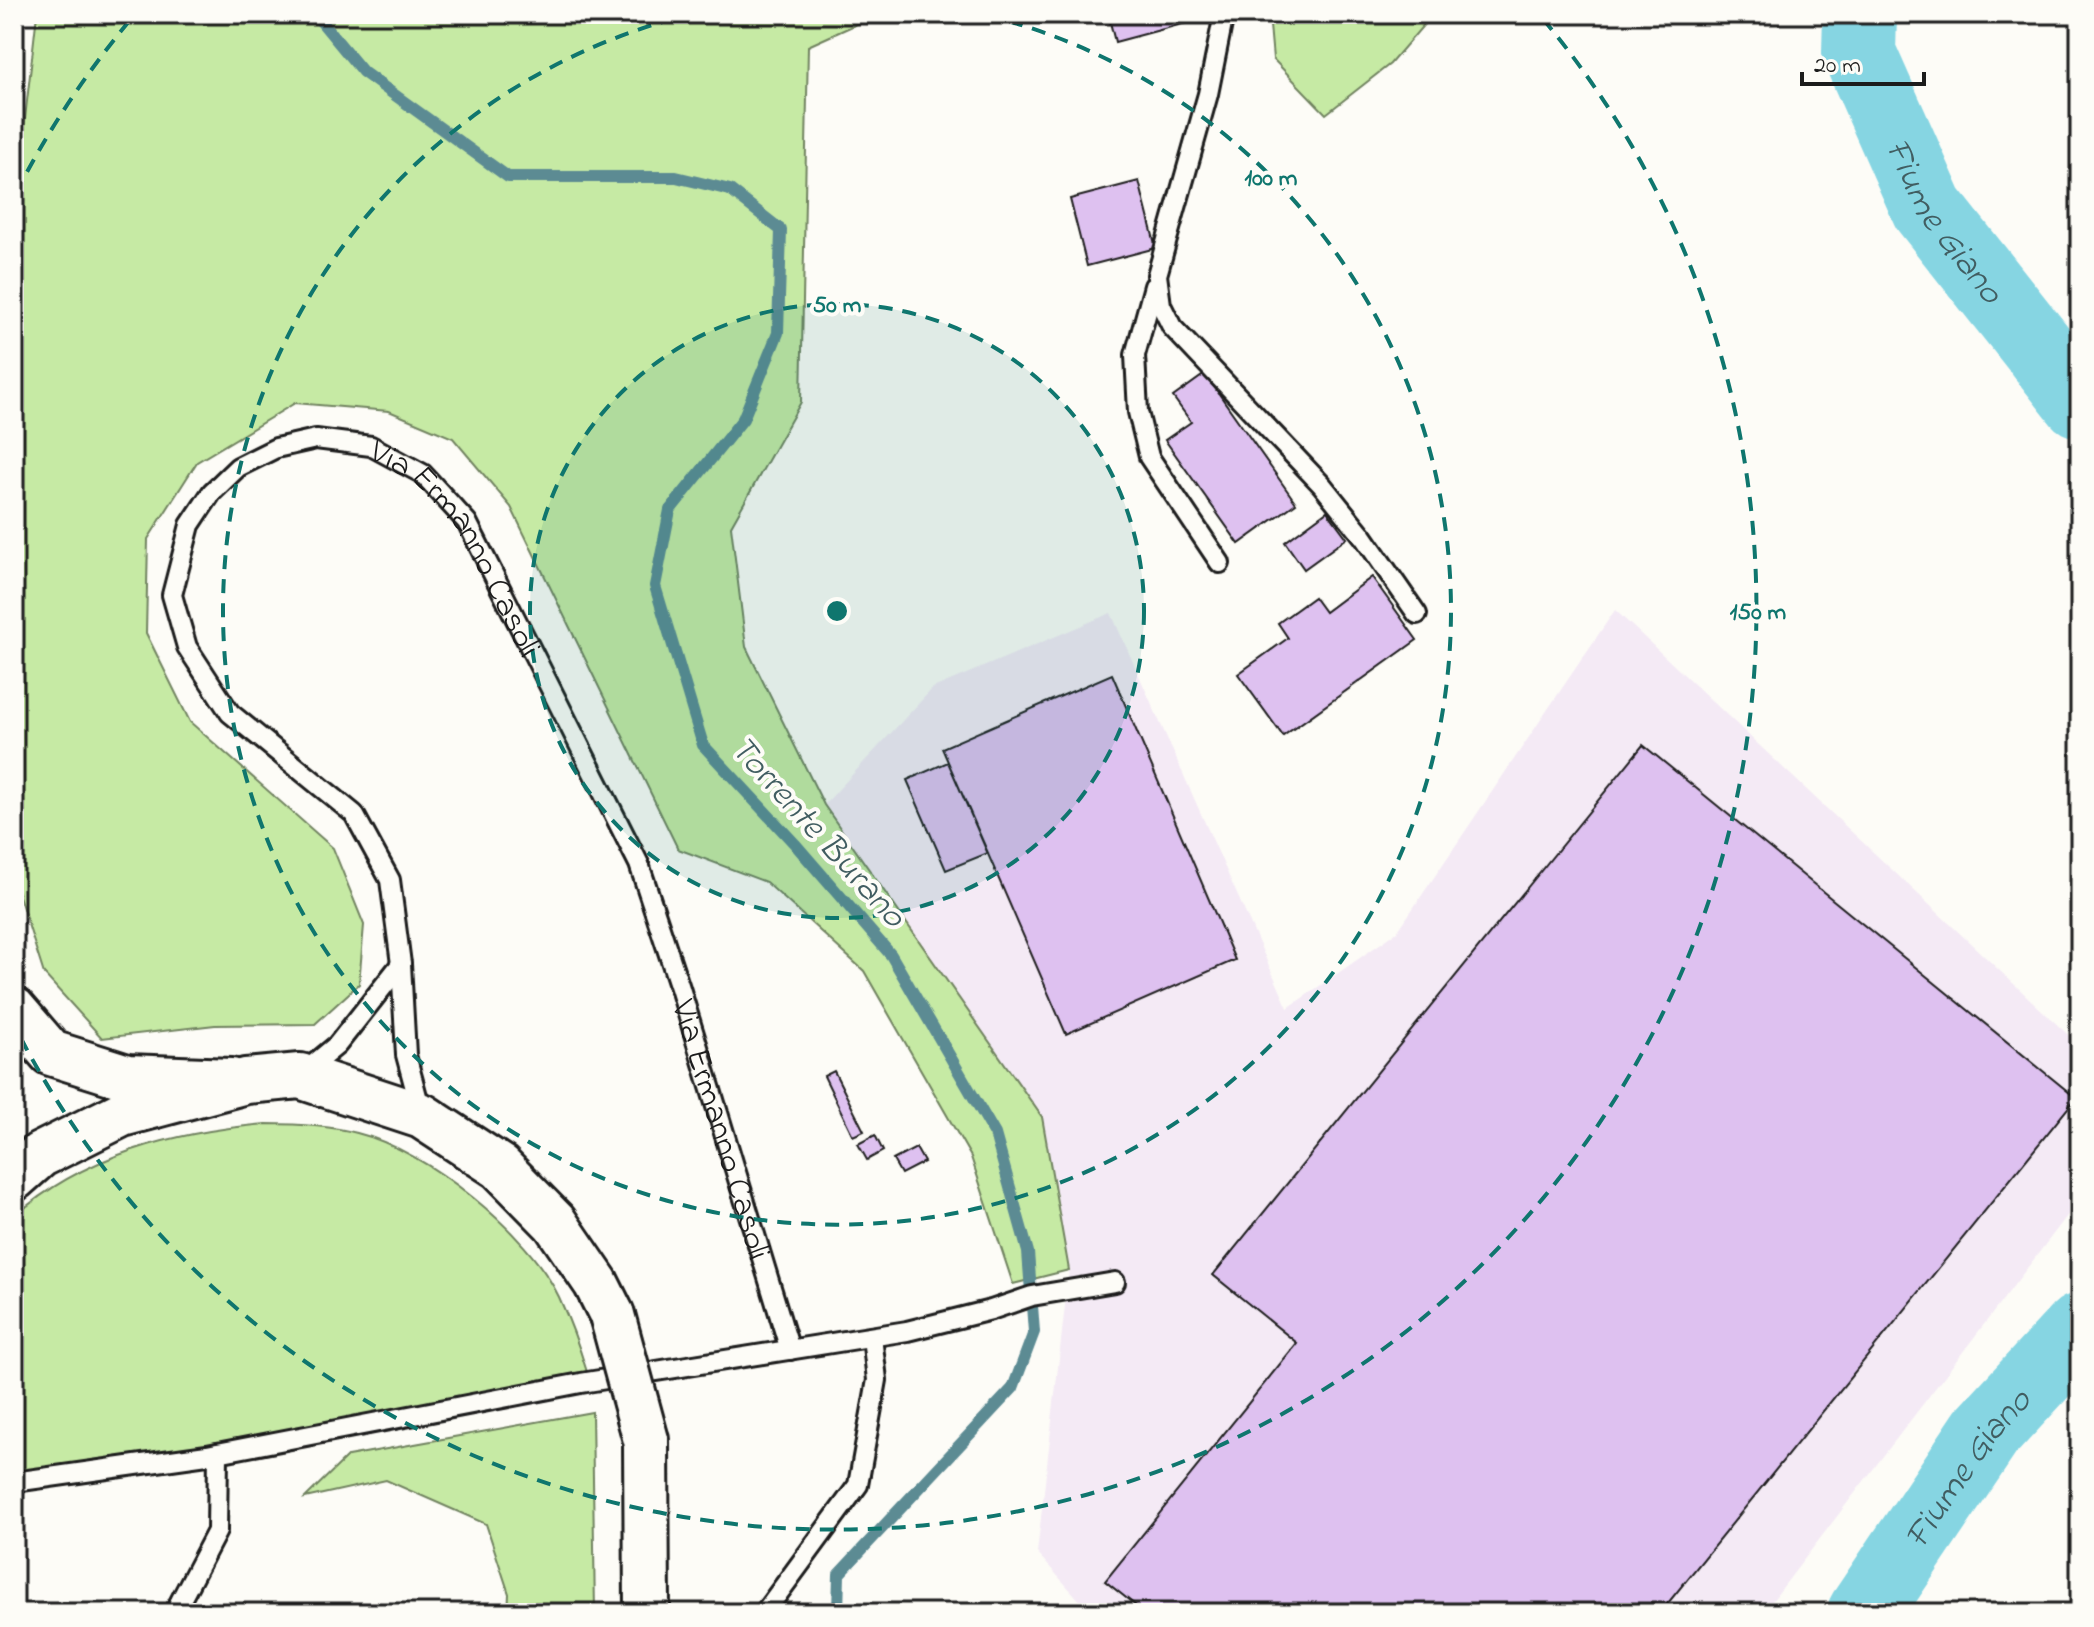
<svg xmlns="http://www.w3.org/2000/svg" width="2094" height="1627" font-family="'Indie Flower',sans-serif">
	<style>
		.built { fill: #f4eaf5 }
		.green { fill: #c6eaa4; stroke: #718360; stroke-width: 2 }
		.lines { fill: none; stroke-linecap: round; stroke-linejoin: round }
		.stream { stroke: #5c8b93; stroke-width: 12 }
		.river { stroke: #86d5e2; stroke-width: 74 }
		.building { fill: #dec1f0; stroke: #1c1c1c; stroke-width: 2 }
		.service-casing { stroke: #1c1c1c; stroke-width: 24 }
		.secondary-casing { stroke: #1c1c1c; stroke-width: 50 }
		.primary-casing { stroke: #1c1c1c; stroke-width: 50 }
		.service { stroke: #fdfcf7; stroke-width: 18 }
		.secondary { stroke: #fdfcf7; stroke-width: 44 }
		.primary { stroke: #fdfcf7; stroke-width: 44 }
		.primary-bridge-casing { stroke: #1c1c1c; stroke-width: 50; stroke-linecap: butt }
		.primary-bridge { stroke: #fdfcf7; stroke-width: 44 }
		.ring { fill: none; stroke: #0f766e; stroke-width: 4; stroke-dasharray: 14 10 }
		.labels { text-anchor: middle; stroke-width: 8; stroke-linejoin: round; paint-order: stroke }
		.street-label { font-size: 34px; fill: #1c1c1c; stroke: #fdfcf7 }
		.water-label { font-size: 36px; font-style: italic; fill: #415d61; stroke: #fdfcf7 }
		.centre { fill: #0f766e; stroke: #fdfcf7; stroke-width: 4 }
		.ring-label { font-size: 24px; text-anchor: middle; font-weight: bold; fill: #0f766e; stroke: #fdfcf7; stroke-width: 8; stroke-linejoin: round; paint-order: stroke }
	</style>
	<rect width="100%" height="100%" fill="#fdfcf7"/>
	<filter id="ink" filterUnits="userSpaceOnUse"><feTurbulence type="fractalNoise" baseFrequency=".0125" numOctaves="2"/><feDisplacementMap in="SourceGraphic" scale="16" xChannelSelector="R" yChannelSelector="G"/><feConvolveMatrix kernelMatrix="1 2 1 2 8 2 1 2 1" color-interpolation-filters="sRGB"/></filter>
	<g filter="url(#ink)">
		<path class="built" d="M 1615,610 L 2080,1046 L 2080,1199 L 1763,1613 L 1091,1613 L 1037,1553 L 1069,1270 L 1042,1117 L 824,805 L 933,688 L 1111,613 L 1288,1008 L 1397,932 Z"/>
		<path class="green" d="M 37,14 L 879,14 L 808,46 L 801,402 L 731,526 L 746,647 L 824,805 L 1042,1117 L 1069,1270 L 1013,1284 L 971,1157 L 864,971 L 766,882 L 678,849 L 511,507 L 453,438 L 389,411 L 295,403 L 197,462 L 148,539 L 146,633 L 190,722 L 333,848 L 364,925 L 359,984 L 315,1024 L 215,1025 L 102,1038 L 44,974 L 14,880 L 14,214 Z
			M 1269,14 L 1433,14 L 1390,64 L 1326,114 L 1273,59 Z
			M 266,1124 C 296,1124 327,1125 357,1133 C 426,1150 528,1232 559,1297 C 570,1321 579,1346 587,1372 L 281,1434 L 14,1473 L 14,1217 C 83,1155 175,1132 266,1124 Z
			M 592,1412 L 595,1613 L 508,1613 L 509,1594 L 486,1524 L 386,1480 L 305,1498 L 348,1456 Z"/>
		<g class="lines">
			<path class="stream" d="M 315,14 L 363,72 L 508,177 L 676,177 L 730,190 L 781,230 L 778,333 L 743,419 L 670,510 L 655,586 L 703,745 L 795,844 L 891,955 L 995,1134 L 1028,1252 L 1034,1332 L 1013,1388 L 839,1574 L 838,1613"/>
			<g class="river">
				<path id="s1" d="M 1860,14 L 1859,53 L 1928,209 L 2080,401"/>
				<path id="s2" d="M 1864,1613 L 1986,1432 L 2080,1330"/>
			</g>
		</g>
		<path class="building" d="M 1108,14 L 1200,14 L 1201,19 L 1115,42 Z
			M 1139,181 L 1156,248 L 1087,266 L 1070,199 Z
			M 1205,374 L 1296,503 L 1239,544 L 1165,440 L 1191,422 L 1173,397 Z
			M 1327,511 L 1347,538 L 1304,569 L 1285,542 Z
			M 1372,577 L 1417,640 L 1283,736 L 1238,674 L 1288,638 L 1278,623 L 1314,597 L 1325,612 Z
			M 1112,674 L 1235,960 L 1066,1034 L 942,748 Z
			M 1643,745 L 2076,1098 L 1660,1613 L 1145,1613 L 1105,1581 L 1297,1343 L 1213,1275 Z
			M 948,762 L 988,853 L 946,870 L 907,780 Z
			M 834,1071 L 864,1131 L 853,1136 L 824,1076 Z
			M 875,1135 L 883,1151 L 867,1160 L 858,1144 Z
			M 916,1148 L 924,1162 L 901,1174 L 893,1160 Z"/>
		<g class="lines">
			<defs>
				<g id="service">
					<path d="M 1224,14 L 1208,94 L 1157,275 L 1161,305 L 1172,327 L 1322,485 L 1363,536 L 1417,614"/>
					<path d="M 1154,286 L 1135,355 L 1138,412 L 1149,457 L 1220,563"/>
					<path d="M 302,1074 L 337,1045 L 401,964"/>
					<path id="s3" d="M 421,1111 L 406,1055 L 401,964 L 390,880 L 354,814 L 230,713 L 187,647 L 172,595 L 190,525 L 212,492 L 238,467 L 276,448 L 316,439 L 371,446 L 423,474 L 467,522 L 639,864 L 680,988 L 790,1350"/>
					<path d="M 14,1482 L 207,1455 L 581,1383 L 907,1331 L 991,1310 L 1032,1296 L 1115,1282"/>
					<path d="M 174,1613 L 217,1531 L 218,1453"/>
					<path d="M 764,1613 L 858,1485 L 877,1380 L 872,1337"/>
				</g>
				<path id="secondary" d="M 14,1010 L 51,1053 L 127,1077 L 231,1081"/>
				<path id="primary" d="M 14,1178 L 40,1155 L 122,1114 L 246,1081 L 300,1076 L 422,1116 L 500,1167 L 555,1223 L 596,1283 L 612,1315
					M 646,1440 L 647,1613"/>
			</defs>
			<use href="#service" class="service-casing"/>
			<use href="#secondary" class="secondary-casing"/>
			<use href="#primary" class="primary-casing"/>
			<use href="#service" class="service"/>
			<use href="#secondary" class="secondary"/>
			<use href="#primary" class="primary"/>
			<defs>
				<path id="primary-bridge" d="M 612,1315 L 646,1440"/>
			</defs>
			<use href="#primary-bridge" class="primary-bridge-casing"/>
			<use href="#primary-bridge" class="primary-bridge"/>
		</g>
	</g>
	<circle cx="837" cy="611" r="307" fill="#0f766e" fill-opacity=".12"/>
	<g class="ring">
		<circle cx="837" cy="611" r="307"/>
		<path d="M986 15A614 614 0 1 1 688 15"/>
		<path d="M16 193A921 921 0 0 1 131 19M1543 19A921 921 0 1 1 16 1029"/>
	</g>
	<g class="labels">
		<g class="street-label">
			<text dy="12" stroke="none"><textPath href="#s3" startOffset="1026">Via Ermanno Casoli</textPath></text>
			<text dy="12" stroke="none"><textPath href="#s3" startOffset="1674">Via Ermanno Casoli</textPath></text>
		</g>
		<g class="water-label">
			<text dy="13" stroke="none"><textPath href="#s1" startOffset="228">Fiume Giano</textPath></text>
			<text transform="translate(820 830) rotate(48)" y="13">Torrente Burano</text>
			<text dy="13" stroke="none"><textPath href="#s2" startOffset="178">Fiume Giano</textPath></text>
		</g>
	</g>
	<circle cx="837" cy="611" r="12" class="centre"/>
	<g class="ring-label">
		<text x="1271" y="185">100 m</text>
		<text x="837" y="312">50 m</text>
		<text x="1758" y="619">150 m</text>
	</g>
	<rect width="2094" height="1627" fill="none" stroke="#fdfcf7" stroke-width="48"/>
	<rect x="24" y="24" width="2046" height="1579" fill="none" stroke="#1c1c1c" stroke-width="3" filter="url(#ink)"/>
	<path d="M1802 72v12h122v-12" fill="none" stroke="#1c1c1c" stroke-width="4"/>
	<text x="1814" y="72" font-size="24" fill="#1c1c1c" stroke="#fdfcf7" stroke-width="6" paint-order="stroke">20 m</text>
</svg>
